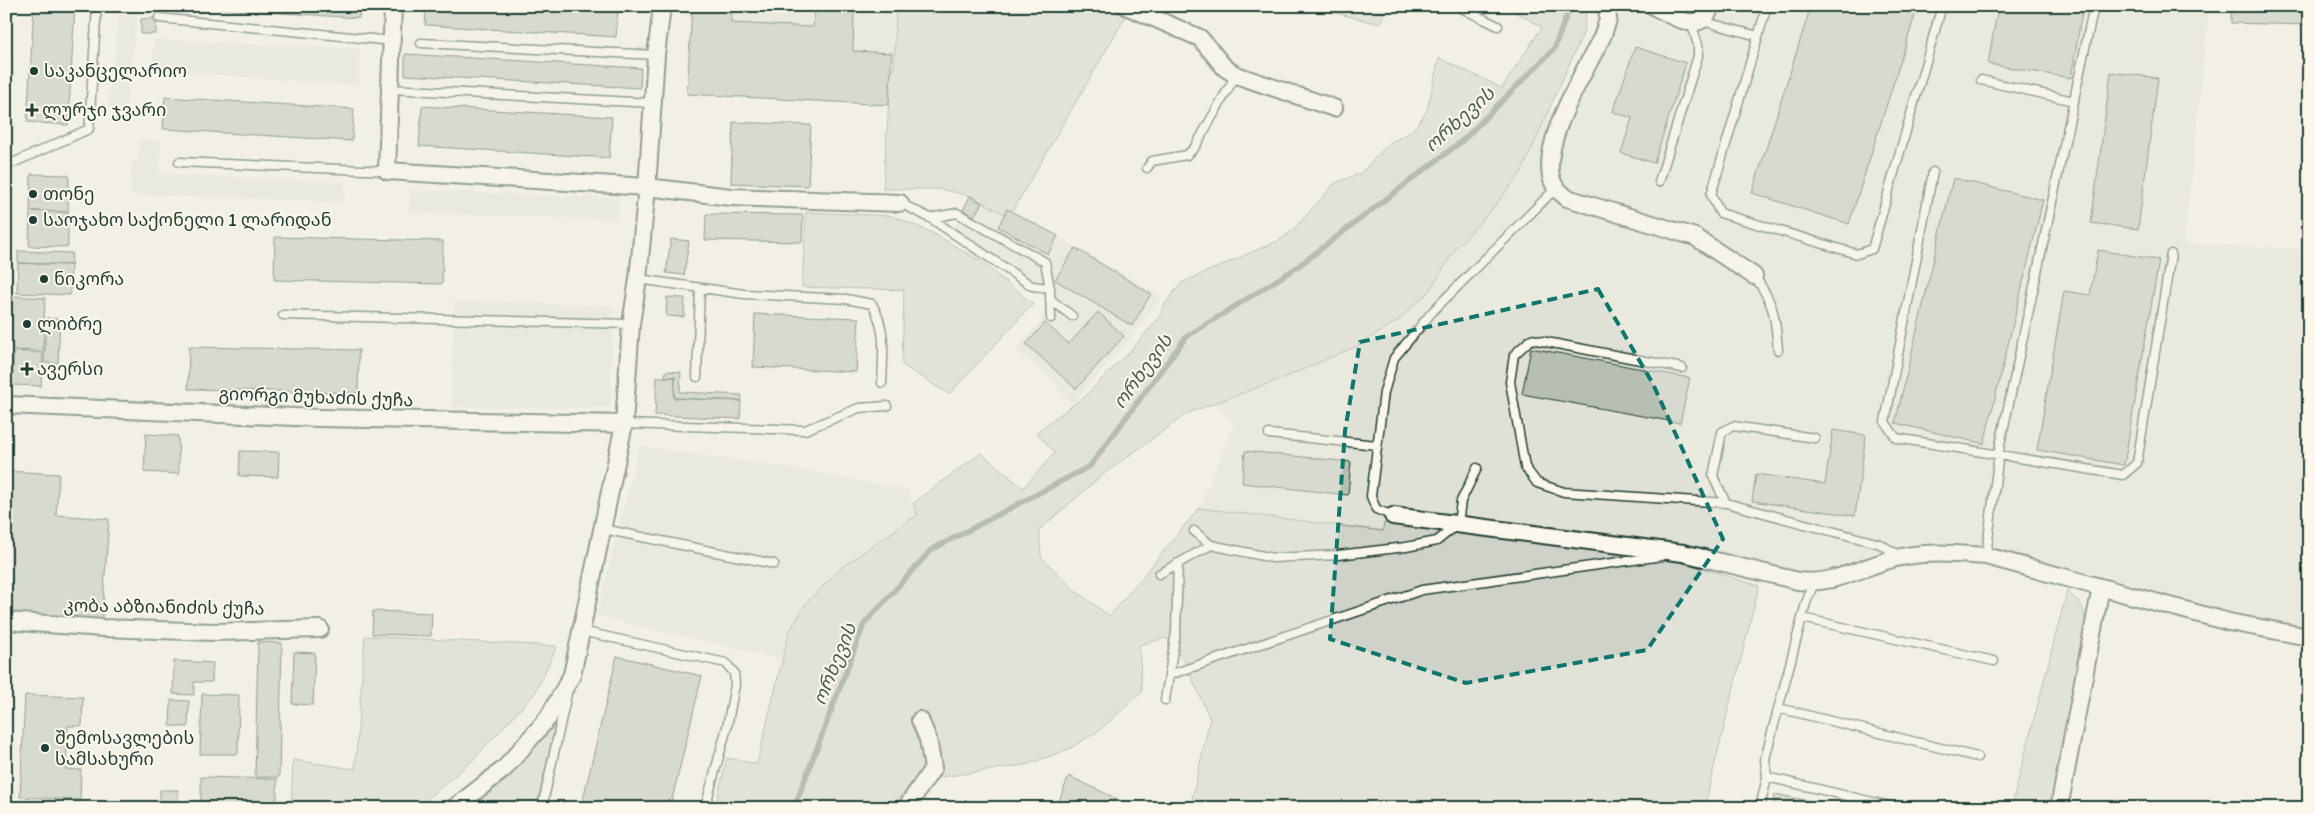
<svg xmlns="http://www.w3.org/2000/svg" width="2315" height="814" font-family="Itim,'Noto Sans Georgian',sans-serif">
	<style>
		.built { fill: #e0e1d6 }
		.green { fill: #cfd2c8; stroke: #77887e }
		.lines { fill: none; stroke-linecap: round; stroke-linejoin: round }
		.stream { stroke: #6e7f75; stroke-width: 5.5 }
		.building { fill: #b7beb3; stroke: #1f3d34 }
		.lane-casing { stroke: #1f3d34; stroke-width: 11 }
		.street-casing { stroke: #1f3d34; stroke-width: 20 }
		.lane { stroke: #fbf7ec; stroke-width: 8 }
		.street { stroke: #fbf7ec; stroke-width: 16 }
		.marked { fill: none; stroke: #0f766e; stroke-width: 4; stroke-dasharray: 10 6; stroke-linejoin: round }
		.poi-dot { fill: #1f3d34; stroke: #fbf7ec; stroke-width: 2 }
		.labels { text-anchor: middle; stroke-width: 4; stroke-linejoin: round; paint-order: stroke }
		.poi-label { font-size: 18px; fill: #1f3d34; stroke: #fbf7ec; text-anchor: start }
		.street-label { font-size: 18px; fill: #1f3d34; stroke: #fbf7ec }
		.water-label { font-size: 19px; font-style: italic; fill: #465e55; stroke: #fbf7ec }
	</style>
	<rect width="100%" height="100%" fill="#f2f0e5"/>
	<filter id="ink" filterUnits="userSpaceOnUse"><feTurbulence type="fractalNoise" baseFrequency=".02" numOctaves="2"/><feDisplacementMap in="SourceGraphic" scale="10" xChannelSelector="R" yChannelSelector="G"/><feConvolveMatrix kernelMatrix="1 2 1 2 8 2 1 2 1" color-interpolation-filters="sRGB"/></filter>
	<g filter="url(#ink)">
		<path class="built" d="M 120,6 L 138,6 L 137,14 L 119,12 Z
			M 692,6 L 896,6 L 894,71 L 891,71 L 889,105 L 687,94 Z
			M 1619,6 L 1628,6 L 1680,33 L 1702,33 L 1726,6 L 2210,6 L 2184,243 L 2309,249 L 2309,629 L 2230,611 L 2102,576 L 1961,543 L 1902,544 L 1833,568 L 1805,571 L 1385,505 L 1383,531 L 1199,508 L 1234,424 L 1213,404 L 1281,379 L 1430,290 L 1456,248 L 1489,213 L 1521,173 L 1549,112 L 1572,118 L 1617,23 Z
			M 119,15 L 137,17 L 126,110 L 108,109 Z
			M 154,39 L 360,49 L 359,86 L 151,70 Z
			M 139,139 L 161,140 L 160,174 L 345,182 L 344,202 L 130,195 L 131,161 L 138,161 Z
			M 410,190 L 619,198 L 618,220 L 409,213 Z
			M 971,196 L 982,203 L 1007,209 L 1058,236 L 1162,297 L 1132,337 L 1072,404 L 1053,383 L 1016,350 L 1041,320 L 1046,302 L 1044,297 L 966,253 L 973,241 L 954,229 Z
			M 454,301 L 614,306 L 611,408 L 451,407 Z
			M 639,446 L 798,469 L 908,490 L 917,515 L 842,567 L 807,602 L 789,632 L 782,660 L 596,616 Z"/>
		<path class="green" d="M 896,6 L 1106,6 L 1126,16 L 1012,212 L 1007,209 L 1004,214 L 971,196 L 940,189 L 883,189 L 891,71 L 894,70 Z
			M 1308,6 L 1389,6 L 1379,24 Z
			M 1505,6 L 1584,6 L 1586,11 L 1584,31 L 1521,173 L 1489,213 L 1456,248 L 1430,290 L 1399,320 L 1357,346 L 1281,379 L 1188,413 L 1101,476 L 1039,530 L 1041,557 L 1078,593 L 1110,616 L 1199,508 L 1383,531 L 1384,523 L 1682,562 L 1759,586 L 1704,808 L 1214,808 L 1192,799 L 1210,719 L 1185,662 L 1166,638 L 1139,645 L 1142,692 L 1100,730 L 1069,749 L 1026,765 L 913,781 L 891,808 L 715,808 L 727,758 L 757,764 L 789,632 L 807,602 L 842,567 L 917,515 L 913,503 L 981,453 L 1023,488 L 1055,453 L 1036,432 L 1084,397 L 1131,350 L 1159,318 L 1163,307 L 1181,283 L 1280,240 L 1295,228 L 1335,183 L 1361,173 L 1389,143 L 1411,132 L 1427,111 L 1439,58 L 1502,88 L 1542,27 Z
			M 1670,6 L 1702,6 C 1689,14 1682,14 1670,6 Z
			M 806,212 L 892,216 L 931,232 L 980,261 L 1033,304 L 949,394 L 902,365 L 904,290 L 802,287 Z
			M 2067,591 C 2084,605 2086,609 2085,632 L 2053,808 L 2011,808 Z
			M 365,636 L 557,646 L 535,693 L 471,762 L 416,808 L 291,808 L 293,760 L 355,769 Z
			M 558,714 L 536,808 L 468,808 L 509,778 Z"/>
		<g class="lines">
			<path class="stream" d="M 823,732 L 864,624 L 931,550 L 1090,466 L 1186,337 L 1296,268 L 1462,141 L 1554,49 L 1568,12
				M 794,808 L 822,735"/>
		</g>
		<path class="building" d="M 34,6 L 75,6 L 68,125 L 27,122 Z
			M 171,6 L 360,6 L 359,18 Z
			M 426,6 L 618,6 L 616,37 L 425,25 Z
			M 692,6 L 732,6 L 731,23 L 813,27 L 815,11 L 854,13 L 853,51 L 892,53 L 889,105 L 687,94 Z
			M 1811,6 L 1918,6 L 1849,224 L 1752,193 Z
			M 1998,6 L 2083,6 L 2071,78 L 1988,64 Z
			M 2231,6 L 2309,6 L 2309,25 L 2231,23 Z
			M 156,18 L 156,34 L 141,34 L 141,19 Z
			M 1635,47 L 1686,63 L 1654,163 L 1621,153 L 1632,118 L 1613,112 Z
			M 405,54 L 641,68 L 640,88 L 405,75 Z
			M 6,56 L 11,56 L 11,84 L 6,84 Z
			M 2111,72 L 2158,78 L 2138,229 L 2091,223 Z
			M 165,97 L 354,109 L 352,141 L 163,129 Z
			M 422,106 L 612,117 L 609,158 L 419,146 Z
			M 733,122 L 811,125 L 808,186 L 731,183 Z
			M 31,174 L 69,175 L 68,212 L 30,211 Z
			M 1953,178 L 2043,200 L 1984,444 L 1895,423 Z
			M 970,196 L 982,203 L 974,216 L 963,210 Z
			M 1007,209 L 1058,236 L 1048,254 L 998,227 Z
			M 30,211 L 68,212 L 68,247 L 29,246 Z
			M 706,214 L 803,215 L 802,242 L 705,240 Z
			M 275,237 L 443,241 L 442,284 L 274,280 Z
			M 671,239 L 689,241 L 684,275 L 666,273 Z
			M 1075,248 L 1151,294 L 1132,326 L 1055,280 Z
			M 2098,250 L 2159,260 L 2124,465 L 2037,450 L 2064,291 L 2090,295 Z
			M 18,251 L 72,253 L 71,265 L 18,263 Z
			M 18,263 L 71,265 L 70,295 L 17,293 Z
			M 12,296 L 45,298 L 43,351 L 9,350 Z
			M 667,297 L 685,298 L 684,317 L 666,316 Z
			M 1098,312 L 1124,336 L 1076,389 L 1026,344 L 1045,323 L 1069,344 Z
			M 755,314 L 859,318 L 856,372 L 753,367 Z
			M 46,318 L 60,319 L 58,363 L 44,363 Z
			M 189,347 L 359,350 L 358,393 L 188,389 Z
			M 1531,348 L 1690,378 L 1680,423 L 1522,394 Z
			M 14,351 L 43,353 L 41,386 L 12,385 Z
			M 666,371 L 681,372 L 680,392 L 742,395 L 741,401 L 674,398 L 675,377 L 665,377 Z
			M 657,377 L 675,377 L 674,398 L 741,401 L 740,419 L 655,415 Z
			M 1833,430 L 1866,435 L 1855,516 L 1752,501 L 1756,474 L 1825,484 Z
			M 146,434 L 178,436 L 179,474 L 144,472 Z
			M 240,451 L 279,452 L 278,477 L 239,476 Z
			M 1245,451 L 1351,462 L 1348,495 L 1242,483 Z
			M 6,471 L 59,474 L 56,515 L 109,519 L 102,619 L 6,613 Z
			M 373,611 L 432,613 L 431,636 L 372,634 Z
			M 258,642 L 282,643 L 279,777 L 255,777 Z
			M 294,652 L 315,653 L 313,705 L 292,704 Z
			M 617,656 L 702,676 L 670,808 L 581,808 Z
			M 174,661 L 213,663 L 212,682 L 194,682 L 194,695 L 173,694 Z
			M 202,694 L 239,695 L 238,754 L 200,754 Z
			M 25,695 L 83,697 L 82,726 L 68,726 L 66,769 L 81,770 L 80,800 L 20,797 Z
			M 171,700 L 189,701 L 188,727 L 170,726 Z
			M 1069,776 L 1136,808 L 1056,808 Z
			M 201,777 L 277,779 L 277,808 L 201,808 Z
			M 160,790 L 178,790 L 178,808 L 160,808 Z
			M 1775,794 L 1845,808 L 1773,808 Z"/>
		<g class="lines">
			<defs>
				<path id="lane" d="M 1457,6 L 1498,26
					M 1767,6 L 1711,195 L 1720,213 L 1857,254 L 1872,249 L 1942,6
					M 159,18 L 392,41
					M 1702,21 L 1758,36
					M 421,43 L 656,55
					M 1981,80 L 2074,101
					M 391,89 L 652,103
					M 179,162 L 387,171
					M 6,166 L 89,129 L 97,6
					M 1147,168 L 1152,161 L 1187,155 L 1195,147 L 1236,75
					M 1933,172 L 1885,422 L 1896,438 L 2123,475 L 2137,463 L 2171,254
					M 1659,182 L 1698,56 L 1698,45 L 1691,22
					M 900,203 L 930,218 L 1032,286 L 1050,288 L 1045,262 L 957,213 L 930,218
					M 1754,276 C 1775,304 1775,316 1778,350
					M 638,279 L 744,294 L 846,299 L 872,304 C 887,330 883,353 882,383
					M 1050,288 L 1051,318
					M 1050,299 L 1072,316
					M 283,315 L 631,324
					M 1682,368 L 1531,339 L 1514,355 L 1510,382 L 1525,467 L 1537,483 L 1564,492 L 1726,503
					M 697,377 L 700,288
					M 624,424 L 805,430 L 859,408 L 887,406
					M 1269,434 L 1377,445
					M 1815,438 L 1733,426 L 1722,432 L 1713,476 L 1726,503 L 1880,544 L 1900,556
					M 1393,516 L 1376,509 L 1371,496 L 1384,392 L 1394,358 L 1433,311 L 1556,188
					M 603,529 L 774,564
					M 1194,531 L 1211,545 L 1273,558 L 1338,555 L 1406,547 L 1437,541 L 1458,524 L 1461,501 L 1477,468
					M 1986,556 L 2000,445 L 2094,6
					M 1159,574 L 1211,545
					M 1814,583 L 1806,603 L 1765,759 L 1767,777 L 1898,808
					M 1802,618 L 1994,661
					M 581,631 L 726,663 L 734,673 L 735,685 L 727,727 L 705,808
					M 1169,675 L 1422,590 L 1662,556
					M 1165,700 L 1176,632 L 1178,563
					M 1778,708 L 1977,757
					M 542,808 L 567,694
					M 1760,808 L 1767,777"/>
				<path id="street" d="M 393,6 L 387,171 L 647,187 L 731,197 L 900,203
					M 1126,6 L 1200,38 L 1225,68 L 1236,75 L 1334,108
					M 1607,6 L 1608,20 L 1602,37 C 1586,70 1532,154 1556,188 C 1558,191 1564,195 1567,198 L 1695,237 L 1754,276
					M 1653,6 C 1672,16 1701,37 1711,6
					M 6,405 L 319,418 L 624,424
					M 1393,516 L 1683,553 L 1798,581 C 1835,586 1866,564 1901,557 C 1929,551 1958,554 1986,556 L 2229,622 L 2309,637
					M 6,621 L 103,628 L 214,632 L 320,629
					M 454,808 L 504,769 L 548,718 L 572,675 L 624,424 L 631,324 L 638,279 L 647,187 L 656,55 L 662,6
					M 906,808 L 933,768 L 928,739 L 920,720
					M 2059,808 L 2101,587"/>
			</defs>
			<use href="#lane" class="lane-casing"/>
			<use href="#street" class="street-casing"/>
			<use href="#lane" class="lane"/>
			<use href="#street" class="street"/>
		</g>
	</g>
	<path d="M0 0H2315V814H0ZM 1598,289 L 1653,384 L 1723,539 L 1647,650 L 1466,683 L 1330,639 L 1345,431 L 1360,342 Z" fill="#f2f0e5" fill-opacity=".55" fill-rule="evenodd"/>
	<path class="marked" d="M 1598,289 L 1653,384 L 1723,539 L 1647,650 L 1466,683 L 1330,639 L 1345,431 L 1360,342 Z"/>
	<g class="poi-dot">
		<circle cx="34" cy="71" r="5"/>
		<path d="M29.5 102.5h5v5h5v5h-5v5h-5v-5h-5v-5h5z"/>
		<circle cx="33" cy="194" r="5"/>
		<circle cx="33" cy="220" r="5"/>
		<circle cx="44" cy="279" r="5"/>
		<circle cx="27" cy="324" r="5"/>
		<path d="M24.5 361.5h5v5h5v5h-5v5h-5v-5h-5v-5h5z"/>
		<circle cx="45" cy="748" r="5"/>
	</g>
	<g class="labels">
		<g class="poi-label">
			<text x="44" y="77">საკანცელარიო</text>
			<text x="42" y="116">ლურჯი ჯვარი</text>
			<text x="43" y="200">თონე</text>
			<text x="43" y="226">საოჯახო საქონელი 1 ლარიდან</text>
			<text x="54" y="285">ნიკორა</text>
			<text x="37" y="330">ლიბრე</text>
			<text x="37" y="375">ავერსი</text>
			<text x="55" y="744">შემოსავლების<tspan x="55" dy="21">სამსახური</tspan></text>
		</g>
		<g class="street-label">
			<text transform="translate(316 397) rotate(2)" y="6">გიორგი მუხაძის ქუჩა</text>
			<text transform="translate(164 607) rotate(1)" y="6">კობა აბზიანიძის ქუჩა</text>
		</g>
		<g class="water-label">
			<text transform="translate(1459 119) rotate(-42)" y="7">ორხევის</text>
			<text transform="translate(1142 371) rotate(-54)" y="7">ორხევის</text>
			<text transform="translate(834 664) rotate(-68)" y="7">ორხევის</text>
		</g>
	</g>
	<rect width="2315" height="814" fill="none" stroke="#fbf7ec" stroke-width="25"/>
	<rect x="12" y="12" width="2290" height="789" fill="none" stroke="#1f3d34" stroke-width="2" filter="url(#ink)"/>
</svg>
